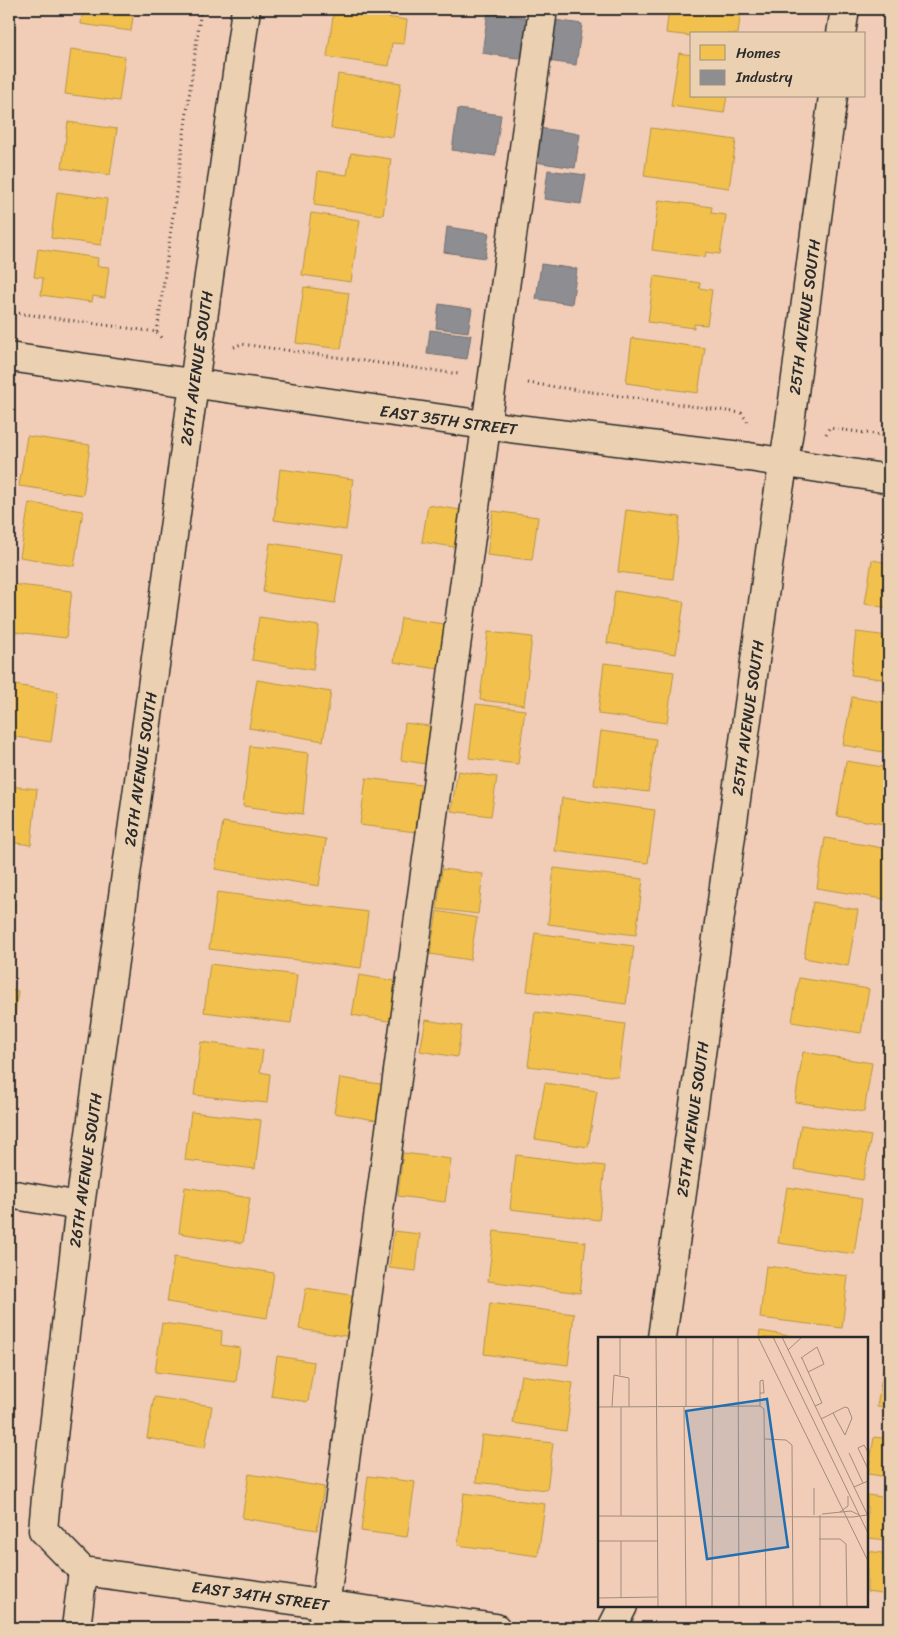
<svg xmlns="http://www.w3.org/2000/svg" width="898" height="1637" font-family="Sriracha,sans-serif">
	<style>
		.homes { fill: #f2c14e; stroke: #b69444 }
		.industry { fill: #8d8d92; stroke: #707073 }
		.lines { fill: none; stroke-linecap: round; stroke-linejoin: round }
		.minor-casing { stroke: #2b2b2b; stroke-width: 31 }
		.path { stroke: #2b2b2b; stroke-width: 3; stroke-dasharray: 1 4; stroke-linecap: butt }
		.minor { stroke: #ebd1b2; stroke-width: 28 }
		.labels { text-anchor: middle; stroke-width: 5; stroke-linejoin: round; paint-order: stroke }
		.street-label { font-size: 16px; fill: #2b2b2b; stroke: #ebd1b2 }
		.inset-road { fill: none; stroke: #a28c7e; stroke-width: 1 }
		.view { fill: #1f6fb2; fill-opacity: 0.15; stroke: #1f6fb2; stroke-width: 2.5 }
		.inset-edge { fill: none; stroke: #2b2b2b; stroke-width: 2.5 }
	</style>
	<rect width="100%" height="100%" fill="#f1ccb6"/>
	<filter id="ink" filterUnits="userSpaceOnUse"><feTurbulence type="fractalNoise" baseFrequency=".02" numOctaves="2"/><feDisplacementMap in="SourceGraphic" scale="10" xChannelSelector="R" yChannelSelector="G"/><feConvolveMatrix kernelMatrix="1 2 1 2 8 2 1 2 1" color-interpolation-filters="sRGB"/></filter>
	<g filter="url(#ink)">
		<path class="homes" d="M 83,9 L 134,9 L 131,31 L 81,24 Z
			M 669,9 L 741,9 L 738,34 L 692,34 L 692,36 L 666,33 Z
			M 334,10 L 407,20 L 404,44 L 392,43 L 389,66 L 327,57 Z
			M 71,49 L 125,57 L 119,101 L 65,94 Z
			M 679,53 L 692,55 L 692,96 L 727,96 L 724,113 L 671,106 Z
			M 338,74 L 401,83 L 393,137 L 331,128 Z
			M 68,122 L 117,129 L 110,175 L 62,168 Z
			M 651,128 L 736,140 L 729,188 L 644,176 Z
			M 351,153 L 391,159 L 383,215 L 314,205 L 318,171 L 347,175 Z
			M 57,192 L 107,199 L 101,245 L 51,238 Z
			M 659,200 L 712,207 L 711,213 L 726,215 L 720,254 L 706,252 L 705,257 L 652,250 Z
			M 311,213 L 360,220 L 351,282 L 302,275 Z
			M 38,249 L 98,258 L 97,266 L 109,267 L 105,298 L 93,296 L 92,302 L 41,295 L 43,278 L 34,277 Z
			M 654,276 L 700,283 L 699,288 L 712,290 L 707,325 L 694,324 L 694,328 L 648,322 Z
			M 304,287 L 349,293 L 341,349 L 296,343 Z
			M 632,338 L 705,348 L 698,393 L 626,383 Z
			M 27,436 L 90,445 L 83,495 L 19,486 Z
			M 280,469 L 353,479 L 346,530 L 274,520 Z
			M 29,503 L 83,511 L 74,566 L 20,557 Z
			M 428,505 L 467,511 L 461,548 L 422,542 Z
			M 626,510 L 680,517 L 673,579 L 618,572 Z
			M 493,511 L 538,517 L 532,560 L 487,555 Z
			M 270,543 L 343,554 L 335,603 L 263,592 Z
			M 872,560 L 889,563 L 889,608 L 865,604 Z
			M 9,584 L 72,591 L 66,638 L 9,631 Z
			M 615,591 L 684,602 L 676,654 L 607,643 Z
			M 259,617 L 319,626 L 313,670 L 252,660 Z
			M 401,618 L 452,625 L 445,670 L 394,662 Z
			M 488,632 L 532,637 L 524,705 L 480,700 Z
			M 856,632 L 889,636 L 889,680 L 851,675 Z
			M 604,663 L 674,672 L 667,723 L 598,714 Z
			M 257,680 L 331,692 L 323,741 L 249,728 Z
			M 9,684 L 58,692 L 51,742 L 9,736 Z
			M 852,697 L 889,703 L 889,753 L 843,745 Z
			M 476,704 L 525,710 L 518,764 L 469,758 Z
			M 405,723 L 437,727 L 432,765 L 401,760 Z
			M 601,731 L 656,739 L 648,792 L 594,785 Z
			M 250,746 L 309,753 L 303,814 L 243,806 Z
			M 846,761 L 889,768 L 889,792 L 884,824 L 837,816 Z
			M 458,771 L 497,777 L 491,816 L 451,811 Z
			M 366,778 L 430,786 L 424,833 L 360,825 Z
			M 9,786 L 37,789 L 31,845 L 9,842 Z
			M 562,798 L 655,810 L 648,863 L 555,851 Z
			M 223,822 L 326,839 L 319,886 L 215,869 Z
			M 825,838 L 889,849 L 889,900 L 817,888 Z
			M 554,868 L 643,879 L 636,935 L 548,924 Z
			M 442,869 L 483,874 L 478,914 L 437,909 Z
			M 217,892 L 368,912 L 361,968 L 209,949 Z
			M 9,902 L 15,903 L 9,952 Z
			M 813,902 L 858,910 L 848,966 L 804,958 Z
			M 437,911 L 477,918 L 470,960 L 430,954 Z
			M 535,933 L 634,946 L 626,1004 L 527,991 Z
			M 210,964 L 297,975 L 291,1023 L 204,1012 Z
			M 359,975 L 401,982 L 394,1022 L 352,1015 Z
			M 799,978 L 869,989 L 861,1033 L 792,1022 Z
			M 9,990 L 18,991 L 14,1023 L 9,1022 Z
			M 535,1012 L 625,1024 L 618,1077 L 528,1066 Z
			M 426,1020 L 462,1026 L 457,1057 L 420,1051 Z
			M 201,1042 L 263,1050 L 260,1072 L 270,1074 L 267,1103 L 194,1095 Z
			M 803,1052 L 872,1063 L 864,1112 L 795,1102 Z
			M 340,1078 L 387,1085 L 381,1121 L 334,1113 Z
			M 545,1083 L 597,1091 L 588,1147 L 535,1139 Z
			M 191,1112 L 261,1120 L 255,1169 L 185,1160 Z
			M 801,1125 L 871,1136 L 863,1180 L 794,1169 Z
			M 403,1153 L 451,1159 L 445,1202 L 398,1196 Z
			M 516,1155 L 605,1166 L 599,1220 L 510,1209 Z
			M 185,1187 L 250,1198 L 243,1243 L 179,1233 Z
			M 787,1187 L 862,1199 L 854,1254 L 778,1243 Z
			M 394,1231 L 420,1234 L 416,1271 L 389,1268 Z
			M 494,1231 L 586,1242 L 580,1293 L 488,1281 Z
			M 174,1257 L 274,1273 L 267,1318 L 167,1302 Z
			M 766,1266 L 848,1276 L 842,1328 L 760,1318 Z
			M 306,1288 L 357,1296 L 351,1337 L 299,1329 Z
			M 490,1303 L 574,1314 L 568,1365 L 484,1354 Z
			M 162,1323 L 222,1331 L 221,1345 L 240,1348 L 236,1382 L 155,1372 Z
			M 760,1331 L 802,1338 L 759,1338 Z
			M 277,1356 L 314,1362 L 308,1402 L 271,1396 Z
			M 883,1370 L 889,1371 L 889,1408 L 877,1407 Z
			M 521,1375 L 573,1383 L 566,1431 L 513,1423 Z
			M 154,1397 L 212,1406 L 205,1448 L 147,1438 Z
			M 482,1435 L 553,1443 L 547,1490 L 476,1482 Z
			M 874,1437 L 889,1439 L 889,1477 L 868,1474 Z
			M 249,1474 L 324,1487 L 317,1530 L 242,1518 Z
			M 368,1476 L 415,1482 L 407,1537 L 361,1531 Z
			M 464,1493 L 545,1504 L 538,1556 L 458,1545 Z
			M 867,1495 L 889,1498 L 889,1540 L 867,1538 Z
			M 867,1551 L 889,1554 L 889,1595 L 867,1592 Z"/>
		<path class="industry" d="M 488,12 L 529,18 L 523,59 L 482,53 Z
			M 554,20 L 582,24 L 576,65 L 548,61 Z
			M 458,109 L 501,115 L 495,156 L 452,150 Z
			M 539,128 L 580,134 L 575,168 L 535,162 Z
			M 548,170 L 586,175 L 581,204 L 544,199 Z
			M 447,227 L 489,233 L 485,258 L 444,252 Z
			M 541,264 L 577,269 L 572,304 L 536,299 Z
			M 439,304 L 472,309 L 468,332 L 436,328 Z
			M 430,330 L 471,335 L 467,359 L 427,354 Z"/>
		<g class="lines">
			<defs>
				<g id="minor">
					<path id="s1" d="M 246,9 L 80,1206 L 47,1487 L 43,1530 L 83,1571 L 496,1628"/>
					<path d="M 841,34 L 845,9"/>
					<path id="s2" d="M 9,357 L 485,425 L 749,457 L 889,479"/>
					<path d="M 9,1194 L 80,1206"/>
					<path id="s3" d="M 662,1338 L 776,508 L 789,431 L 833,96"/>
					<path d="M 76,1628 L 83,1571"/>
					<path d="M 322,1628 L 543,9"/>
					<path d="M 612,1628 L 623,1606"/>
				</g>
			</defs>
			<use href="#minor" class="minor-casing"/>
			<path class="path" d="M 9,312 L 157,332 L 161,338
				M 157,332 L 201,9
				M 234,347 L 241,344 L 459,374
				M 528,383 L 741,413 L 748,422
				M 826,434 L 829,428 L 889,436"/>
			<use href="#minor" class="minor"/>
		</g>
	</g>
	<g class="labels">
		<g class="street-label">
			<text dy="6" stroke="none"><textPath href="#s3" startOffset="1031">25TH AVENUE SOUTH</textPath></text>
			<text transform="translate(196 368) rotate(-82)" y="6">26TH AVENUE SOUTH</text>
			<text dy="6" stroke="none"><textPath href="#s2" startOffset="444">EAST 35TH STREET</textPath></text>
			<text dy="6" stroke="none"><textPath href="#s3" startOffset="626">25TH AVENUE SOUTH</textPath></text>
			<text transform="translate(140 769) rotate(-82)" y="6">26TH AVENUE SOUTH</text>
			<text dy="6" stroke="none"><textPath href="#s3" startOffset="221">25TH AVENUE SOUTH</textPath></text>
			<text transform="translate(85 1170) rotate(-82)" y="6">26TH AVENUE SOUTH</text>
			<text dy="6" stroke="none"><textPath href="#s1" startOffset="1771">EAST 34TH STREET</textPath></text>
		</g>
	</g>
	<g transform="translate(598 1337)">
		<rect width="270" height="270" fill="#f1ccb6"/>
		<path class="inset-road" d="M 58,0 L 60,270M 88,0 L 88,69M 140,0 L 141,270M 160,0 L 270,224M 175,0 L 270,196M 184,0 L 270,179M 190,13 L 204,0M 210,35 L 226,27 L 219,10 L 203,21 L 204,21 L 224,66 L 217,69M 22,38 L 22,0M 162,56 L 166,56 L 165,43 L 162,44 L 162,69M 86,69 L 88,270M 0,70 L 162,69 L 166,72 L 168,270M 14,70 L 16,38 L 31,41 L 31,70M 23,70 L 23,179M 223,82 L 247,70 L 250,71 L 254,81 L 247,98 L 235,76M 167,102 L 188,103 L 194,108 L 195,270M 270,115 L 266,108 L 260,111 L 270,132M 251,116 L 265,146M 256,150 L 270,144M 216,151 L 216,178M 242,175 L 250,169 L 250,159M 224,177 L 253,174 L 261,178M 222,178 L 222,270M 0,179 L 255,180 L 269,178M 221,202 L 242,202 L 248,207 L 249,270M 0,204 L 59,204M 23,204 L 23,261M 0,261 L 59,260M 114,270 L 115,0"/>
		<path class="view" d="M 169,62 L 190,210 L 109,222 L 88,74 Z"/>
		<rect width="270" height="270" class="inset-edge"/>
	</g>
	<rect width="898" height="1637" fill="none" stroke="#ebd1b2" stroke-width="30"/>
	<rect x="15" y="15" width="868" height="1607" fill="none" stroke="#2b2b2b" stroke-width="2" filter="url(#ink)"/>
	<rect x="690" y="32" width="175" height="65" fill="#ebd1b2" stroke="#9e8f7c"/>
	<rect x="700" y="45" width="25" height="15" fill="#f2c14e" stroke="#9e8f7c"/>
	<text x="736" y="58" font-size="15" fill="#2b2b2b">Homes</text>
	<rect x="700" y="70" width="25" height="15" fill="#8d8d92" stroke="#9e8f7c"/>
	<text x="736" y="82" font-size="15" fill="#2b2b2b">Industry</text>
</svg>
